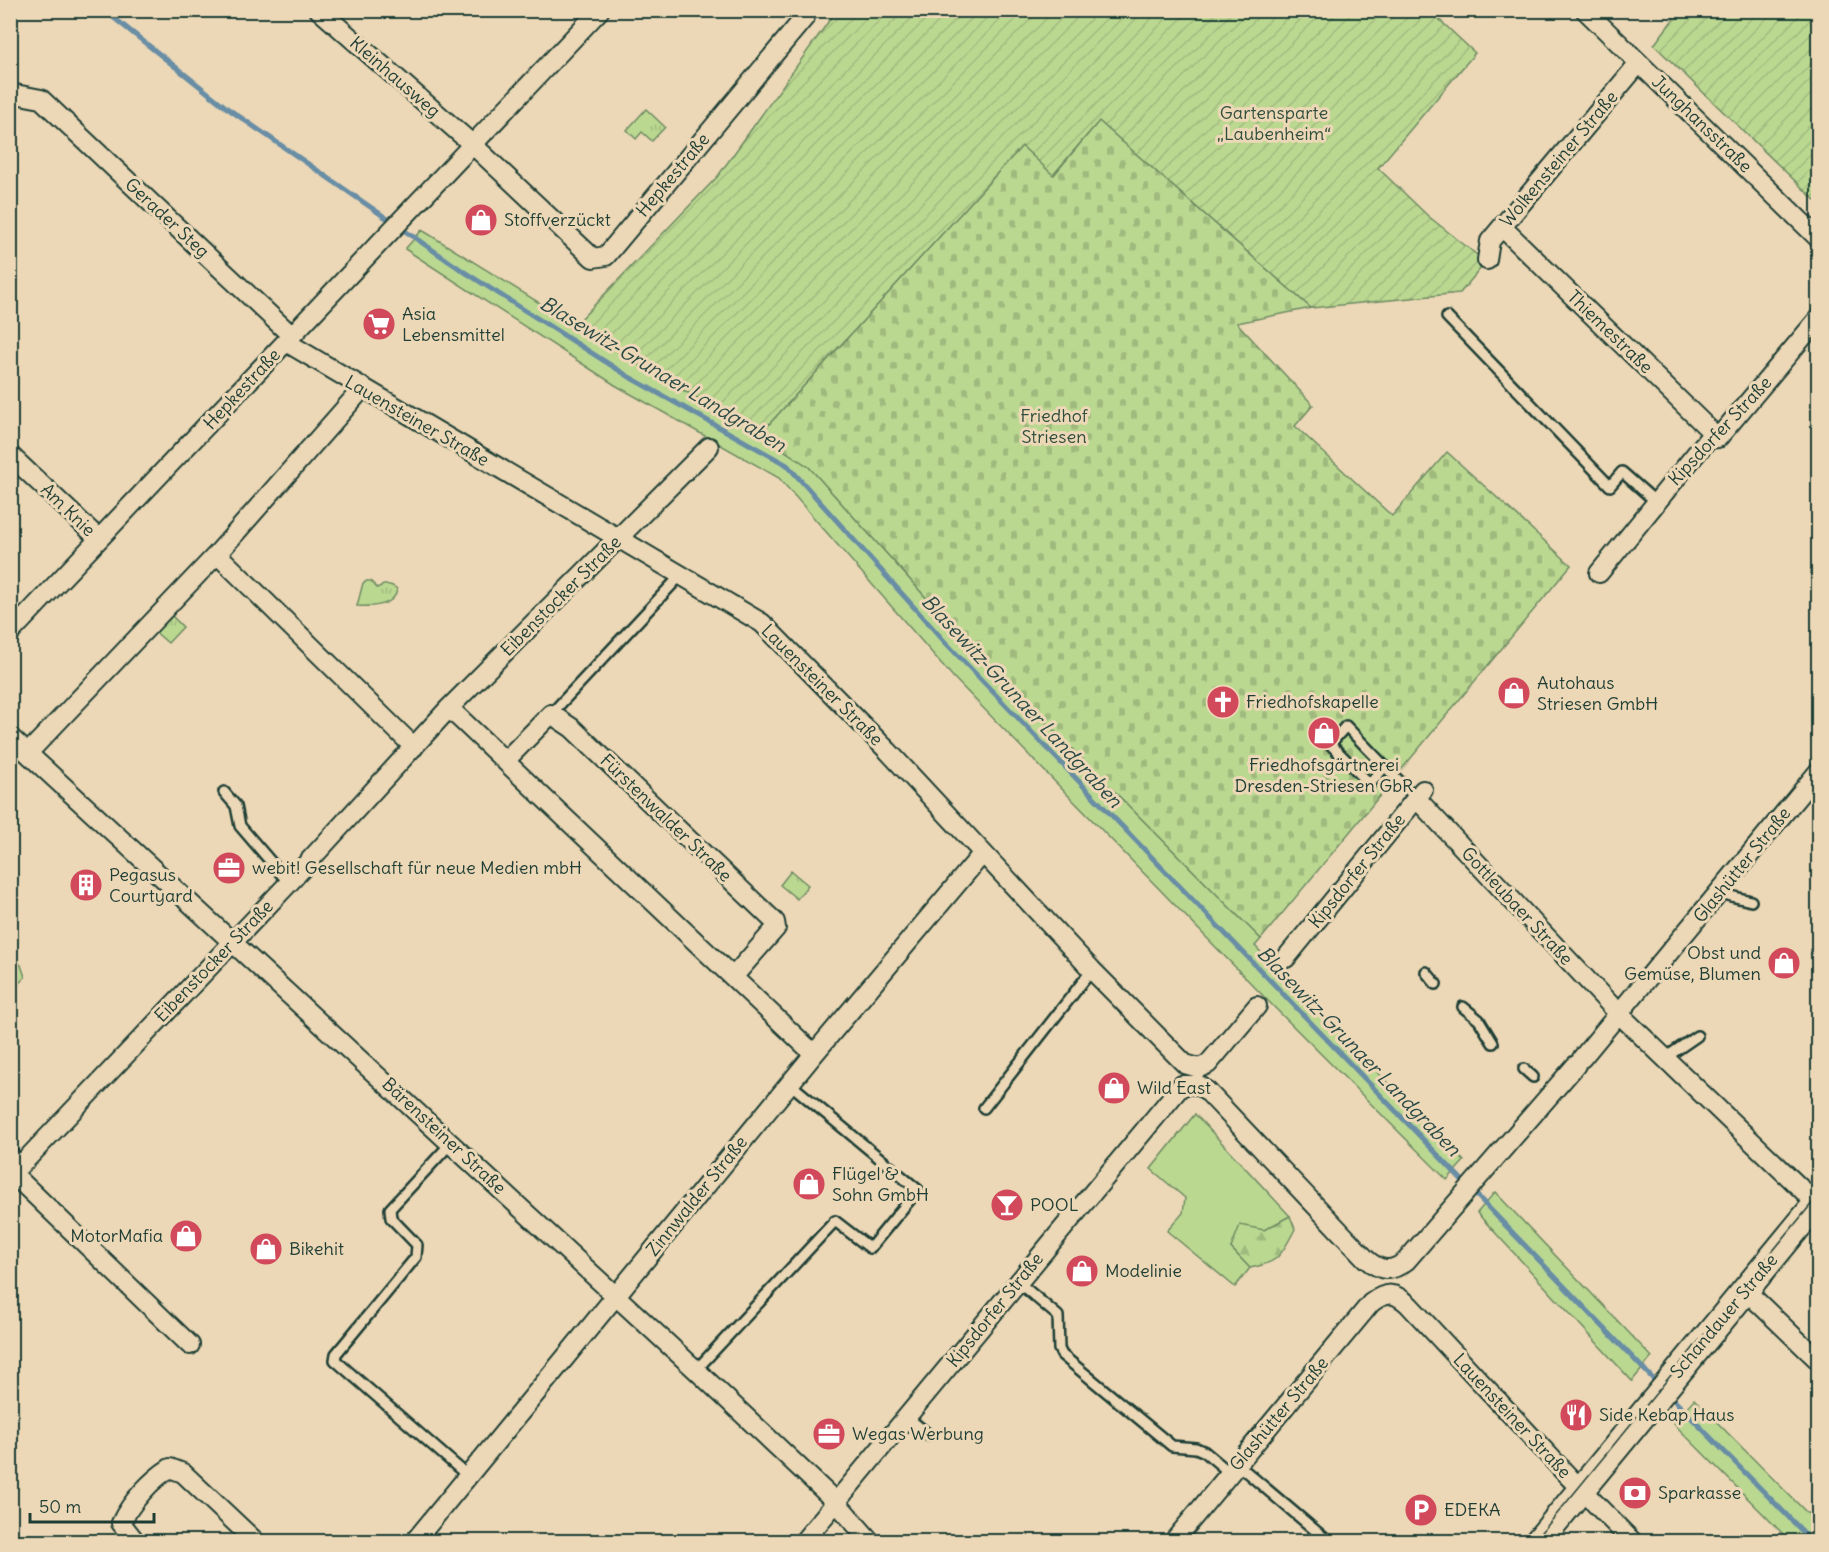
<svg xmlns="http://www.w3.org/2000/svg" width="1829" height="1552" font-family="Delius,sans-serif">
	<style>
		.grass { fill: #bbd891; stroke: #6d8a62; stroke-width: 1.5 }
		.forest { fill: url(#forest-firs); stroke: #6d8a62; stroke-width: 1.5 }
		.cemetery { fill: url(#cemetery-stones); stroke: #6d8a62; stroke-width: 1.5 }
		.park { fill: url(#park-tufts); stroke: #6d8a62; stroke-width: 1.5 }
		.garden { fill: url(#garden-furrows); stroke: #6d8a62; stroke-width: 1.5 }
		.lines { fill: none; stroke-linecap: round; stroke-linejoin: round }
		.stream { stroke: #678da5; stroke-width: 5 }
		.service-casing { stroke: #1f3d34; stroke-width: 14 }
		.minor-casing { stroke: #1f3d34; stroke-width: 22 }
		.secondary-casing { stroke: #1f3d34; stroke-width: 30 }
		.service { stroke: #ecd8b6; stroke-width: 9 }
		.minor { stroke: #ecd8b6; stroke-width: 18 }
		.secondary { stroke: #ecd8b6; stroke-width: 26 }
		.tram { stroke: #1f3d34; stroke-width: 1.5 }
		.labels { text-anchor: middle; stroke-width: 6; stroke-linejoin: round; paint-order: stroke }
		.street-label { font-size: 18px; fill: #1f3d34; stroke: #ecd8b6 }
		.park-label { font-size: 18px; fill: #2f4c3d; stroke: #ecd8b6 }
		.poi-label { font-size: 18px; fill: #1f3d34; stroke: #ecd8b6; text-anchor: start }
		.water-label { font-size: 20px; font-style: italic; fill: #2b4a47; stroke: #ecd8b6 }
	</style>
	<defs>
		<pattern id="forest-firs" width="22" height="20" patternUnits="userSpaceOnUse" patternTransform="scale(1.5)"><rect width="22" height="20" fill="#bbd891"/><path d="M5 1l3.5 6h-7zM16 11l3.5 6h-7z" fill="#a0ba7e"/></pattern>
		<pattern id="cemetery-stones" width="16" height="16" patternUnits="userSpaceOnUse" patternTransform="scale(1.5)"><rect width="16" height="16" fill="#bbd891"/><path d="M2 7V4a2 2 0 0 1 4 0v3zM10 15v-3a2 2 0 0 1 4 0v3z" fill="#a0ba7e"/></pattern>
		<pattern id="park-tufts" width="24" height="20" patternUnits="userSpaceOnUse" patternTransform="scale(1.5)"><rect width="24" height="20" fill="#bbd891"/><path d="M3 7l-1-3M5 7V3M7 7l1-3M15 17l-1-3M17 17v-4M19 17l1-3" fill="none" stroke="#a0ba7e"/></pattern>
		<pattern id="garden-furrows" width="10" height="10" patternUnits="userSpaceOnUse" patternTransform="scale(1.5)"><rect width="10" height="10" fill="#bbd891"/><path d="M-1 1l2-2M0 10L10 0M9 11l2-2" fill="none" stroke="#a0ba7e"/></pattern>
	</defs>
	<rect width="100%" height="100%" fill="#ecd8b6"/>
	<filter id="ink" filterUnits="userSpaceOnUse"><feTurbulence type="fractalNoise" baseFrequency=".0167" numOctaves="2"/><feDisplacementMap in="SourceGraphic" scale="12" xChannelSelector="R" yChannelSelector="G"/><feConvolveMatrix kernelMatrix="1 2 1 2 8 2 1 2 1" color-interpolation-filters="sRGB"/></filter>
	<g filter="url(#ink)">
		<path class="grass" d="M 422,230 L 638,364 L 760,434 L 809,467 L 965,641 L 1261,939 L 1255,946 L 1464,1161 L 1447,1180 L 1275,1008 L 954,678 L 779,478 L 615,385 L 405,249 Z
			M 1195,1114 L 1290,1216 L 1231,1248 L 1250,1268 L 1235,1287 L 1167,1231 L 1183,1213 L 1185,1198 L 1151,1169 Z
			M 1495,1192 L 1652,1357 L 1632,1381 L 1477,1213 Z
			M 1694,1399 L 1818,1524 L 1818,1541 L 1790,1541 L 1673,1423 Z"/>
		<path class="forest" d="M 1290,1216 L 1295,1229 C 1282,1254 1279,1263 1250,1268 L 1231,1248 L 1240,1225 L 1264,1230 Z"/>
		<path class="cemetery" d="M 1099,121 L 1311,308 L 1237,323 L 1313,405 L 1295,426 L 1392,516 L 1447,452 L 1571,565 L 1261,939 L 965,641 L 809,467 L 760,434 L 1022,146 L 1054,175 Z"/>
		<path class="park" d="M 646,109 L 665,127 L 652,141 L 642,132 L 636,139 L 627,130 Z
			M 367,581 L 371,581 L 377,588 C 384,584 390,583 397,589 C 395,607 371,607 357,606 L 363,583 Z
			M 169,613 L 183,627 L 168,643 L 153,630 Z
			M 791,871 L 808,885 L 797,899 L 780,885 Z
			M 11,959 L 21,965 L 25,977 L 11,991 Z"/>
		<path class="garden" d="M 1680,10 L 1818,11 L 1818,203 L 1654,45 Z
			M 836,11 L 1430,11 L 1475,53 L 1378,168 L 1428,216 L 1486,262 L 1460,293 L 1311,308 L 1099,121 L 1053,175 L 1022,146 L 760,434 L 638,364 L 576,324 L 718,176 Z"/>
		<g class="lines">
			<path class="stream" d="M 104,10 L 227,108 L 463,271 L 631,378 L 787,465 L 945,642 L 1659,1385
				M 1668,1394 L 1813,1542"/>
			<defs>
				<path id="service" d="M 1447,317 L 1610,486 L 1622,472 L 1656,502
					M 551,714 L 681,575
					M 1385,766 L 1370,784 L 1330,744 L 1346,726 C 1369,750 1392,774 1416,798
					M 224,792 L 236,806 L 240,826 L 289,883
					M 1719,893 L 1751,901
					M 1426,972 L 1436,984
					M 1463,1007 L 1479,1020 L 1493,1043
					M 1665,1058 L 1697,1036
					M 1524,1069 L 1533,1077
					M 984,1108 L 1092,970
					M 452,1142 L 390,1209 L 391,1218 L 417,1245 L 416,1257 L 336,1354 L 335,1360 L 468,1476
					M 10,1151 L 23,1163
					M 1018,1282 L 1058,1316 L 1059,1349 L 1062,1355 L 1172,1446 L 1196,1448 L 1205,1452 L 1230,1473
					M 696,1370 L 835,1221 L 870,1248 L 918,1190 L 789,1083
					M 907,1417 L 929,1435
					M 1237,1464 L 1329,1542"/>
				<path id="minor" d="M 319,10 L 472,144 L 593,258 L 606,256 L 805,17 L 805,10
					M 1585,10 L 1818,238
					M 10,93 L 41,99 L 292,336
					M 1502,227 L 1718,438
					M 1487,260 L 1490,241 L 1639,63
					M 286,342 L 762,623 L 888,751 L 1092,970 L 1185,1064 L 1199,1068 L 1208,1064 L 1257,1006
					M 10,455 L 99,539
					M 217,554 L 414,747
					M 1599,573 L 1708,439 L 1718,438 L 1818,319
					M 10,633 L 600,10
					M 449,708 L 814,1054
					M 10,737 L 696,1370 L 836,1502 L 871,1542
					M 28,753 L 217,554 L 362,389
					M 505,761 L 551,714 L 572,728 L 775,922 L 776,928 L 733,977
					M 1416,798 L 1619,1014 L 1817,1204
					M 1286,958 L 1423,790
					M 1582,1058 L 1818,772
					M 10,1172 L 23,1163 L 289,883 L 449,708 L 709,447
					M 11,1172 L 190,1345
					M 1745,1290 L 1818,1360
					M 136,1542 L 121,1523 C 131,1502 151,1480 170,1468 L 183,1473 L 256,1542
					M 414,1542 L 814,1054 L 983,853
					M 803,1542 L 1182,1085 L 1199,1085 L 1207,1091 L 1366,1259 C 1380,1271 1391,1273 1406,1261 L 1576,1065
					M 1173,1542 L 1371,1303 C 1387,1291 1395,1292 1409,1305 L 1568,1476 L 1633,1542"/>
				<path id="secondary" d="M 1538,1542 L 1818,1202"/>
			</defs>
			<use href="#service" class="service-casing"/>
			<use href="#minor" class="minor-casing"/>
			<use href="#secondary" class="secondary-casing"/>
			<use href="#service" class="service"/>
			<use href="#minor" class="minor"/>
			<use href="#secondary" class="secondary"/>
			<path class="tram" d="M 1534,1542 L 1818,1196"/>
		</g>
	</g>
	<defs>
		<symbol id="shop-disc" viewBox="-11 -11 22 22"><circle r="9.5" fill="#d1495b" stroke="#ecd8b6"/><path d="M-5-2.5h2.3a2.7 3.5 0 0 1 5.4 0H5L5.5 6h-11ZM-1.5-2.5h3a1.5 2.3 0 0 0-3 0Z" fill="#fff"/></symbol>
		<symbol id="supermarket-disc" viewBox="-11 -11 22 22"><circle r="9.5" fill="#d1495b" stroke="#ecd8b6"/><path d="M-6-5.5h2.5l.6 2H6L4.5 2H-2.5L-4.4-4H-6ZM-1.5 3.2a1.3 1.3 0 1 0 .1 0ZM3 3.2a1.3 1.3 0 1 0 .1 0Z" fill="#fff"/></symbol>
		<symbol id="church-disc" viewBox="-11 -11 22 22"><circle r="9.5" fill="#d1495b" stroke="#ecd8b6"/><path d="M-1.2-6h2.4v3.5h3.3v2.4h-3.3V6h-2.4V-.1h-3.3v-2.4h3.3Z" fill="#fff"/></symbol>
		<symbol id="office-disc" viewBox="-11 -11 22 22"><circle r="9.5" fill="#d1495b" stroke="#ecd8b6"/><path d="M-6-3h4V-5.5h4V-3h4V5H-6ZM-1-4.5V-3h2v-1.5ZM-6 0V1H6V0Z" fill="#fff"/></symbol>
		<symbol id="building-disc" viewBox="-11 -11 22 22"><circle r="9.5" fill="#d1495b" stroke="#ecd8b6"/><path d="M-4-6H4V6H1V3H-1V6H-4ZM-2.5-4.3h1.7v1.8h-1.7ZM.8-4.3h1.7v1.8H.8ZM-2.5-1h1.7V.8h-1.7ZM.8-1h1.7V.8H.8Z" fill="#fff"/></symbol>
		<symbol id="bar-disc" viewBox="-11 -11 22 22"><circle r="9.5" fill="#d1495b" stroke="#ecd8b6"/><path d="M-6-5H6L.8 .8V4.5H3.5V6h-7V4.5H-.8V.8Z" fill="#fff"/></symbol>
		<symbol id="restaurant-disc" viewBox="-11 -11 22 22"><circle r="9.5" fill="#d1495b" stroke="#ecd8b6"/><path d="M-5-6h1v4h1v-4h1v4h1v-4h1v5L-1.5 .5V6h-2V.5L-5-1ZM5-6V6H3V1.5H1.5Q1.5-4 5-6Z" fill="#fff"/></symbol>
		<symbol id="bank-disc" viewBox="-11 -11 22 22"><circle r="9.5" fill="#d1495b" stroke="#ecd8b6"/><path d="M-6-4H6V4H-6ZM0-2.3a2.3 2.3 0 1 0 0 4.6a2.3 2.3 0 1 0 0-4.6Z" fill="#fff"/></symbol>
		<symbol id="parking-disc" viewBox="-11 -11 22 22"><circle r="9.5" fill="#d1495b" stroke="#ecd8b6"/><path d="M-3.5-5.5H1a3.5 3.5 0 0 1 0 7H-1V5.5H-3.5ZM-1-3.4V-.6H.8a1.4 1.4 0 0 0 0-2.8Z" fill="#fff"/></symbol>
	</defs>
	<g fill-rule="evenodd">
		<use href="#shop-disc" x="462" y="201" width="38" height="38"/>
		<use href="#supermarket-disc" x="360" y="305" width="38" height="38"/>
		<use href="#shop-disc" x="1495" y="674" width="38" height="38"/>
		<use href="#church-disc" x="1204" y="683" width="38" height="38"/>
		<use href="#shop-disc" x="1305" y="714" width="38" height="38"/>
		<use href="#office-disc" x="210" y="849" width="38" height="38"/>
		<use href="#building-disc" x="67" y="866" width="38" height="38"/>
		<use href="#shop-disc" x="1765" y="944" width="38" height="38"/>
		<use href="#shop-disc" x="1095" y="1069" width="38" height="38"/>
		<use href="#shop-disc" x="790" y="1165" width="38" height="38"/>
		<use href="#bar-disc" x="988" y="1186" width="38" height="38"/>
		<use href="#shop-disc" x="167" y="1217" width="38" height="38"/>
		<use href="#shop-disc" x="247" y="1230" width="38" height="38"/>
		<use href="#shop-disc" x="1063" y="1252" width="38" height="38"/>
		<use href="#restaurant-disc" x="1557" y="1396" width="38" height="38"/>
		<use href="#office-disc" x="810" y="1415" width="38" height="38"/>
		<use href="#bank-disc" x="1616" y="1474" width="38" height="38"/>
		<use href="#parking-disc" x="1402" y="1491" width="38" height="38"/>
	</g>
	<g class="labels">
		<g class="street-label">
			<text transform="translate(395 77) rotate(41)" y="6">Kleinhausweg</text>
			<text transform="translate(1702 124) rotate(44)" y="6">Junghansstraße</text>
			<text transform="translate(1559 159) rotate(-50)" y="6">Wolkensteiner Straße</text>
			<text transform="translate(673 175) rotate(-50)" y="6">Hepkestraße</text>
			<text transform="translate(167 218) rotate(43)" y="6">Gerader Steg</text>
			<text transform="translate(1610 332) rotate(44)" y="6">Thiemestraße</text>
			<text transform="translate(242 389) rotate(-47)" y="6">Hepkestraße</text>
			<text transform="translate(417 421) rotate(30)" y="6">Lauensteiner Straße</text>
			<text transform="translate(1720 431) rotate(-47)" y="6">Kipsdorfer Straße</text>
			<text transform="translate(68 510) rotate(44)" y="6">Am Knie</text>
			<text transform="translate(561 596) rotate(-45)" y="6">Eibenstocker Straße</text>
			<text transform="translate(822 685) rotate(45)" y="6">Lauensteiner Straße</text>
			<text transform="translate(666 818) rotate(44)" y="6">Fürstenwalder Straße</text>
			<text transform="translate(1742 865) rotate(-51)" y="6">Glashütter Straße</text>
			<text transform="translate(1357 871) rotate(-51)" y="6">Kipsdorfer Straße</text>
			<text transform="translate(1517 906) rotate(47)" y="6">Gottleubaer Straße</text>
			<text transform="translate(214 961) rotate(-46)" y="6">Eibenstocker Straße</text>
			<text transform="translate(444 1136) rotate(43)" y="6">Bärensteiner Straße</text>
			<text transform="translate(697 1196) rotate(-51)" y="6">Zinnwalder Straße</text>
			<text transform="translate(995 1310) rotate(-51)" y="6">Kipsdorfer Straße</text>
			<text transform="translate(1724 1316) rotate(-50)" y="6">Schandauer Straße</text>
			<text transform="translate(1279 1414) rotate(-50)" y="6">Glashütter Straße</text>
			<text transform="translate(1512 1416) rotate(47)" y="6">Lauensteiner Straße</text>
		</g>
		<g class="park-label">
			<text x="1274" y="119">Gartensparte<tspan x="1274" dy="21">„Laubenheim“</tspan></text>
			<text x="1054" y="422">Friedhof<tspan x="1054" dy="21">Striesen</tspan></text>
		</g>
		<g class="poi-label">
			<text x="504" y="226">Stoffverzückt</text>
			<text x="402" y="320">Asia<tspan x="402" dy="21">Lebensmittel</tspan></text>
			<text x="1537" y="689">Autohaus<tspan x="1537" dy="21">Striesen GmbH</tspan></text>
			<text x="1246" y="708">Friedhofskapelle</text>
			<text x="1324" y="771" text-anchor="middle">Friedhofsgärtnerei<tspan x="1324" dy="21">Dresden-Striesen GbR</tspan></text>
			<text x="252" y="874">webit! Gesellschaft für neue Medien mbH</text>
			<text x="109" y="881">Pegasus<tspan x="109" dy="21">Courtyard</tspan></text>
			<text x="1761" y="959" text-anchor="end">Obst und<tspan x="1761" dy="21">Gemüse, Blumen</tspan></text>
			<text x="1137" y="1094">Wild East</text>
			<text x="832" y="1180">Flügel &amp;<tspan x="832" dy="21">Sohn GmbH</tspan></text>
			<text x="1030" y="1211">POOL</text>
			<text x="163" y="1242" text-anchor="end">MotorMafia</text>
			<text x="289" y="1255">Bikehit</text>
			<text x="1105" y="1277">Modelinie</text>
			<text x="1599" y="1421">Side Kebap Haus</text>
			<text x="852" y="1440">Wegas Werbung</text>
			<text x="1658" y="1499">Sparkasse</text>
			<text x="1444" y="1516">EDEKA</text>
		</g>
		<g class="water-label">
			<text transform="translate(663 374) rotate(31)" y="7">Blasewitz‐Grunaer Landgraben</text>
			<text transform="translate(1022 701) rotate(47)" y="7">Blasewitz‐Grunaer Landgraben</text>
			<text transform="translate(1359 1051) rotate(46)" y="7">Blasewitz‐Grunaer Landgraben</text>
		</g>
	</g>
	<rect width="1829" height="1552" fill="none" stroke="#ecd8b6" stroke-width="36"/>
	<rect x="18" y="18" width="1793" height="1516" fill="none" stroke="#1f3d34" stroke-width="2" filter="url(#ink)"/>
	<path d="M30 1513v9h124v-9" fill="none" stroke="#1f3d34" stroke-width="3"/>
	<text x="39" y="1513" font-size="18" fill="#1f3d34" stroke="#ecd8b6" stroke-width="4.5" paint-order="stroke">50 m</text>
</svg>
